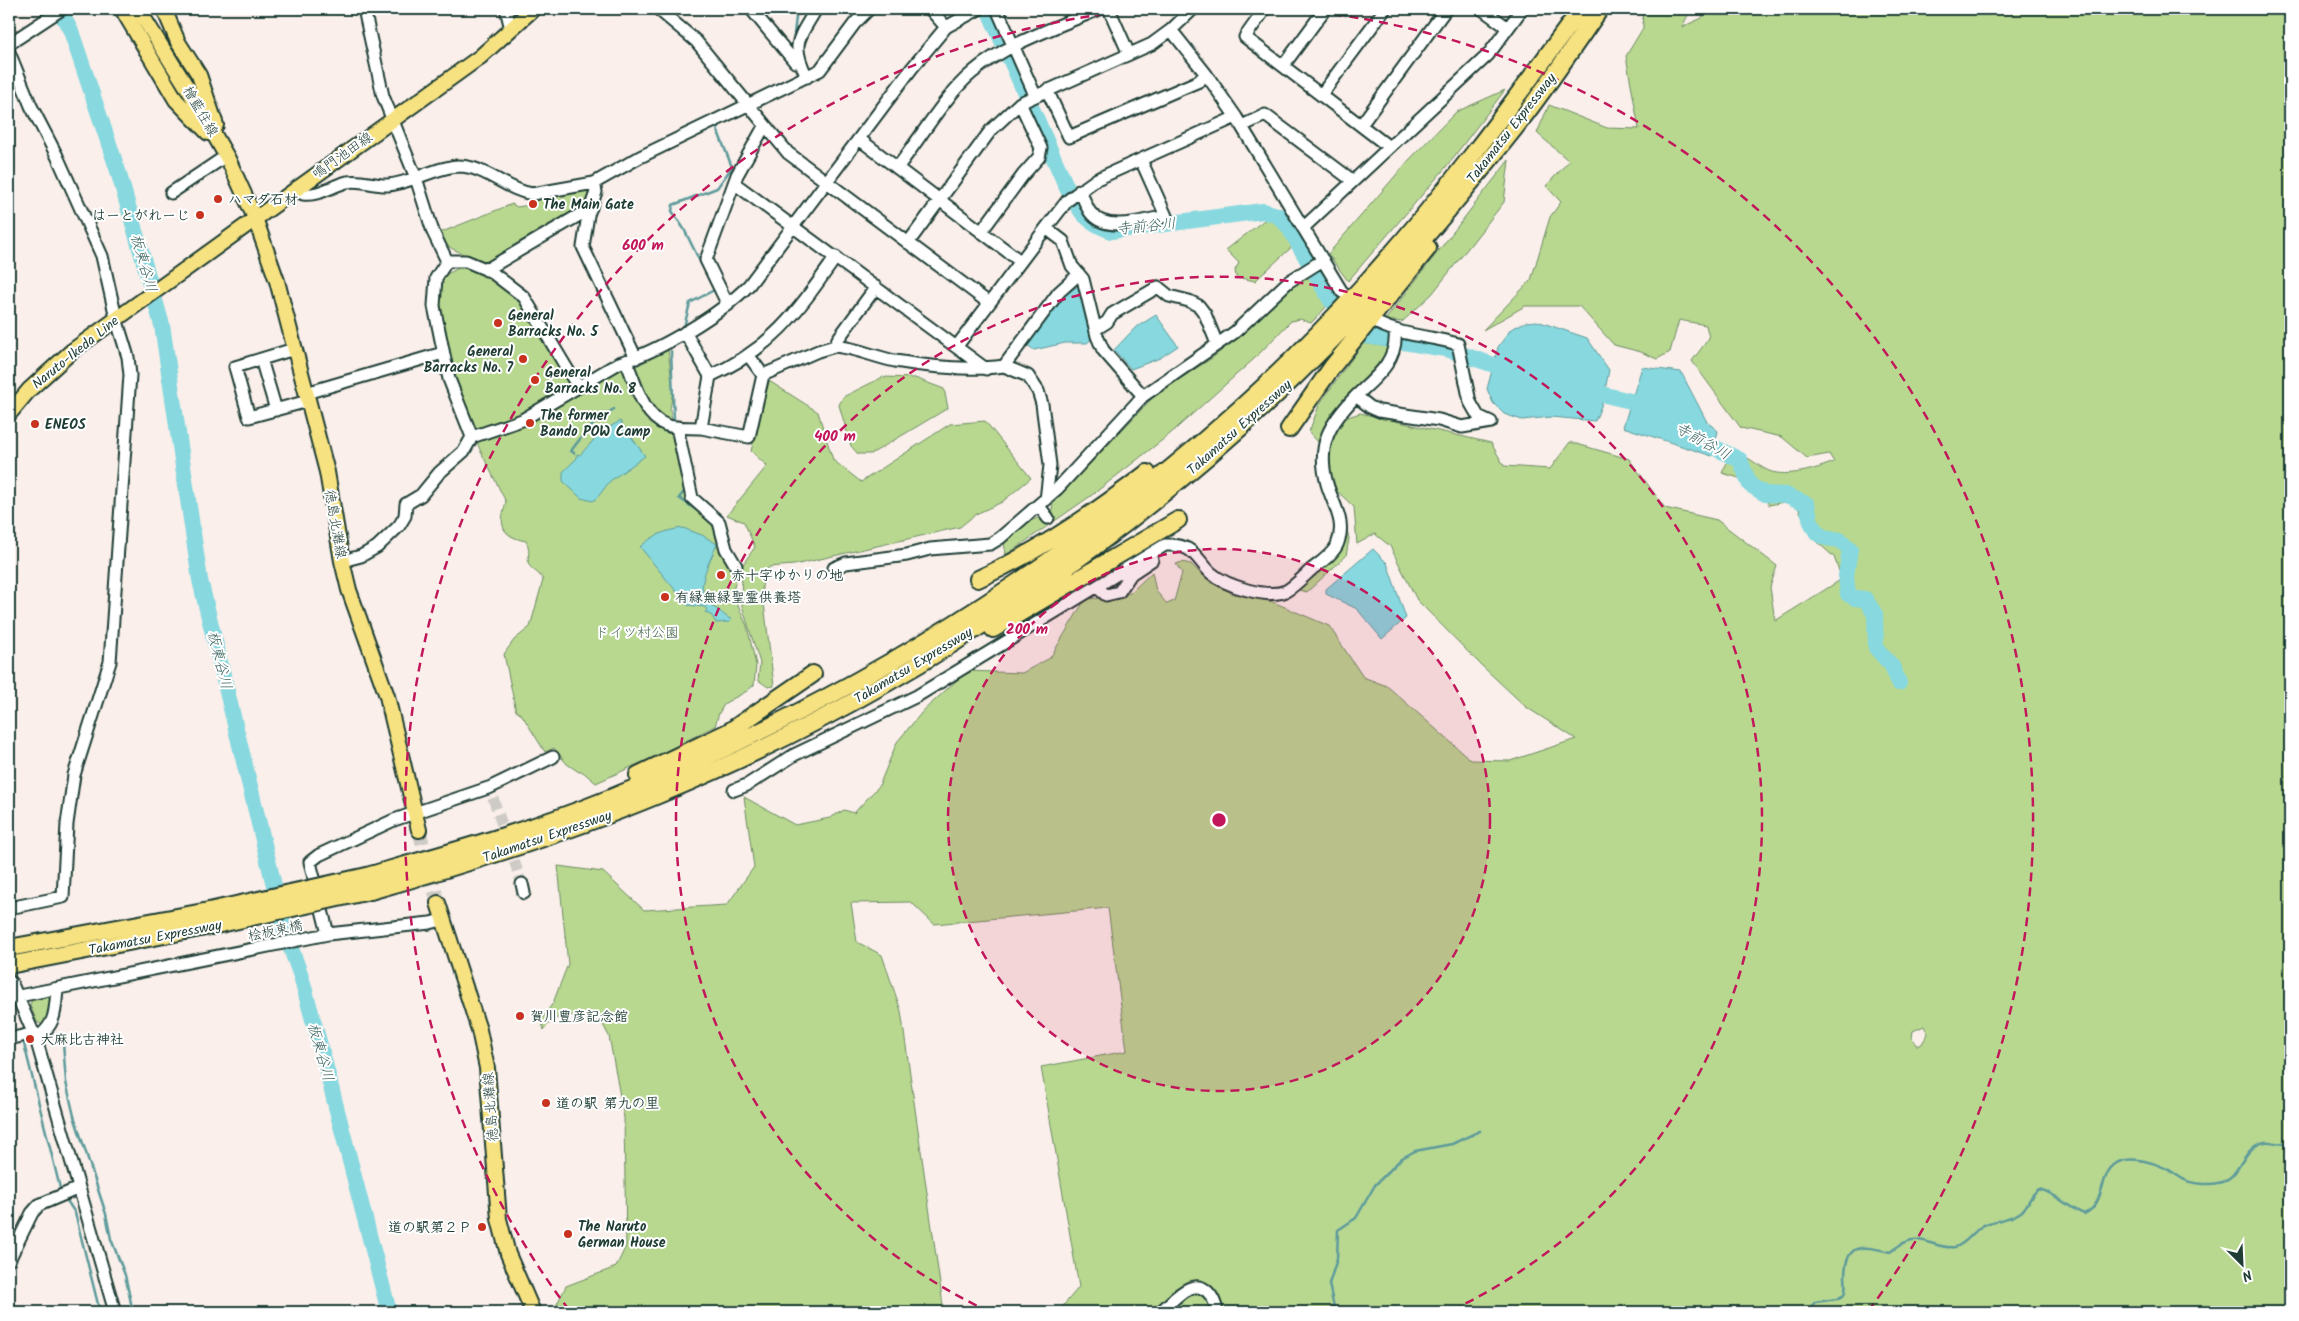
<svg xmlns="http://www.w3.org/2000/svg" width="2299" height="1321" font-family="Kalam,'Klee One',sans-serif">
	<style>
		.green { fill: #b8d890; stroke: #6c8a62; fill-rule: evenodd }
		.water { fill: #87d8df; stroke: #5d9a9b }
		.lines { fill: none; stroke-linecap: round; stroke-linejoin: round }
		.stream { stroke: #5d9a9b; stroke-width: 2.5 }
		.river { stroke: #87d8df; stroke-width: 16 }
		.minor-tunnel { stroke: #cecbc6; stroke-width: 11; stroke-dasharray: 11 5.5; stroke-linecap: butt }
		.major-tunnel { stroke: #cecbc6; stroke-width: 14; stroke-dasharray: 14 7; stroke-linecap: butt }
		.minor-casing { stroke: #1f3d34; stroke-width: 15 }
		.major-casing { stroke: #1f3d34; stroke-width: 18 }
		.highway-casing { stroke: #1f3d34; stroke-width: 20 }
		.minor { stroke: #fff; stroke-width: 11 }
		.major { stroke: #f7e281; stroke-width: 14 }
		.highway { stroke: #f7e281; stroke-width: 16 }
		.highway-bridge-casing { stroke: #1f3d34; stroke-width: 20; stroke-linecap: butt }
		.highway-bridge { stroke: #f7e281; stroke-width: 16 }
		.ring { fill: none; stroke: #c2185b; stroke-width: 2.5; stroke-dasharray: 9 6 }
		.poi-dot { fill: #c8321e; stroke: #fff; stroke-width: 2 }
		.labels { text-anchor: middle; stroke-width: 4; stroke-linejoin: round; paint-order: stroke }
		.street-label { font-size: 14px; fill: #1f3d34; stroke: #fff }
		.poi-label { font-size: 14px; font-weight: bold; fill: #1f3d34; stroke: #fff; text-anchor: start }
		.park-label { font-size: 14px; fill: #45644b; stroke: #fff }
		.water-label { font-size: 15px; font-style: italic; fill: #39645f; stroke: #fff }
		.centre { fill: #c2185b; stroke: #fff; stroke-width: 2.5 }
		.ring-label { font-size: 15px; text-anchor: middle; font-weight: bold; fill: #c2185b; stroke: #fff; stroke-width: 4; stroke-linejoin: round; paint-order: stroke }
	</style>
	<rect width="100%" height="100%" fill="#faefea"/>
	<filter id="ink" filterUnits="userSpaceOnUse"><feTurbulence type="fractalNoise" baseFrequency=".02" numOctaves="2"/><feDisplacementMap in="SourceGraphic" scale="10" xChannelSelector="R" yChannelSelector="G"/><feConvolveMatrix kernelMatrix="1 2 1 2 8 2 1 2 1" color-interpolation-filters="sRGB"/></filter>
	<g filter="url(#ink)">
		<path class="green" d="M 1642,9 L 1691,9 L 1682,27 L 1702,18 L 1706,9 L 1724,9 L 1727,11 L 1726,9 L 2290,9 L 2290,1312 L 1484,1312 L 1479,1306 L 1465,1309 L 1465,1312 L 1058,1312 L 1079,1287 L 1041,1067 L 1127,1051 L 1108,908 L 934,924 L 911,902 L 851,903 L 857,942 L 882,955 L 901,1011 L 944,1312 L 553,1312 L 566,1286 L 616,1267 L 626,1246 L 624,1118 L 609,1036 L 601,1021 L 564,1014 L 549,1023 L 544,1030 L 541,1020 L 553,1003 L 568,964 L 558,866 L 603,872 L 644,910 L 727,905 L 754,867 L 744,797 L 795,825 L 830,818 L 844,810 L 854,813 L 879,786 L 897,742 L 923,711 L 967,671 L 1022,673 L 1050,658 L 1086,598 L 1109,599 L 1130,593 L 1152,572 L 1156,591 L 1167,604 L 1174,601 L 1182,573 L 1176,564 L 1182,562 L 1191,564 L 1201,574 L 1233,594 L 1273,602 L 1329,626 L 1363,677 L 1387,686 L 1471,760 L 1510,761 L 1576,739 L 1526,707 L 1481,665 L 1417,600 L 1390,546 L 1375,534 L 1357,544 L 1354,507 L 1337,491 L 1327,462 L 1333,437 L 1345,418 L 1360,413 L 1491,443 L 1504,466 L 1550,469 L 1570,442 L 1629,459 L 1665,508 L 1717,520 L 1777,566 L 1770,587 L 1775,621 L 1842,579 L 1834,557 L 1815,540 L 1794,500 L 1769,505 C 1754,480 1749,481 1722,473 L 1731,454 C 1747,453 1755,465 1769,471 C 1787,478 1817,469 1834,462 L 1829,454 L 1807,458 L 1782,437 L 1741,428 L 1692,361 L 1709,338 L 1706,325 L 1679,320 L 1670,352 L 1657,359 L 1641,352 L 1614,345 L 1579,306 L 1525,306 L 1483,330 L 1531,280 L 1550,217 L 1561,202 L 1546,186 L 1569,161 L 1537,133 L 1549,105 L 1607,128 L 1639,129 L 1626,56 L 1643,28 ZM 1924,1026 L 1928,1034 L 1921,1045 L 1916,1045 L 1912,1038 L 1913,1031 Z
			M 1505,90 L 1446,167 L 1348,281 L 1328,254 L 1409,160 L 1456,112 Z
			M 1509,160 L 1504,202 L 1432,294 L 1402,322 L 1385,320 Z
			M 587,186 L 593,193 L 592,202 L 491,263 L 479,262 L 443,244 L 437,234 L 512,204 L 517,207 L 529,205 L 528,202 Z
			M 1268,217 L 1278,221 L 1294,245 L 1255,281 L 1236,277 L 1235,270 L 1239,263 L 1226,250 Z
			M 464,265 L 490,277 L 519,299 L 576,394 L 622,368 L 627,371 L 668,349 L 673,391 L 670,410 L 687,497 L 716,523 L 737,576 L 734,587 L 735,599 L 747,626 L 756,665 L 754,685 L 747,691 L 725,703 L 719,713 L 715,726 L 662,753 L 596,783 L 583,772 L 579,772 L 567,764 L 554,748 L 545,752 L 522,715 L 516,711 L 504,654 L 514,640 L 530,627 L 543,580 C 540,573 533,571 529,565 C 526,558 532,552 526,541 C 500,536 499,524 506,502 L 481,452 L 457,394 L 438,315 L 438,279 Z
			M 1309,277 L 1329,304 L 1311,323 L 1300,319 L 1291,321 L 1255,358 L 1170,434 L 1092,495 L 1006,555 L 1004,543 L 1030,521 L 1038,518 L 1044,522 L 1054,516 L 1052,509 L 1053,503 L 1156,394 L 1212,358 L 1250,327 L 1282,292 Z
			M 1363,343 L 1389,347 L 1382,365 L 1347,399 L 1324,426 L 1319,443 L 1309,432 L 1320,403 Z
			M 883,377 L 915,378 L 944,389 L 948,408 L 871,454 L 858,454 L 851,446 L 839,405 L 843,397 Z
			M 769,381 L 818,412 L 833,460 L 861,482 L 950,424 L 985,421 L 1031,478 L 1002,502 L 976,514 L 960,527 L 794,565 L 769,567 L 764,574 L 762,587 L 774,686 L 768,687 L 758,680 L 760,663 L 742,606 L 741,567 L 755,547 L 744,522 L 727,515 L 767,466 L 751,451 Z
			M 1345,520 L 1349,539 L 1346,556 L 1307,592 L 1295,589 L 1338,551 Z
			M 51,995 L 52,1010 L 44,1026 L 37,1022 L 30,1005 L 32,999 Z"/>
		<path class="water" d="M 1081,285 L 1093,338 L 1087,343 L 1065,343 L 1034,350 L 1026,344 C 1042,322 1056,296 1081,285 Z
			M 1156,315 L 1178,346 L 1160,358 L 1131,369 L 1114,350 L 1135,328 Z
			M 1537,321 L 1587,338 L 1609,370 L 1603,401 L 1595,421 L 1551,417 L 1522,420 L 1504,414 L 1493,403 L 1487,389 L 1498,347 L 1511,329 L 1526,322 Z
			M 1642,367 L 1681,372 L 1707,422 L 1718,431 L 1712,456 L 1623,427 Z
			M 620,421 L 645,456 L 610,481 L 597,498 L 593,501 L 581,498 L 563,481 L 563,472 L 577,458 L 577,454 L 580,455 L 601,432 Z
			M 683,528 L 702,535 L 717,544 C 708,567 689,594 718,610 C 723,613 725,617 731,619 L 730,622 L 716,623 L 712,616 L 705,612 L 707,610 L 705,607 L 687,605 L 683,596 L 680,596 L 640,547 C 653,535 666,530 683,528 Z
			M 1373,549 L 1387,563 L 1406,618 L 1382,639 L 1357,609 L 1326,594 L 1326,589 Z"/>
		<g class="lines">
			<path class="stream" d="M 794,34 L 797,9
				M 685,323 L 690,303 L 714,290 L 684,229 L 672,211 L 673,205 L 717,188 L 732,167 L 717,129 L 720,124
				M 671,351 L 674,420
				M 574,453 L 571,451 C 584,433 595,420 614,409
				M 683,493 L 679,498 L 702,514
				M 23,1040 L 61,1192
				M 63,1043 L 66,1082 L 74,1116 L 106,1214 L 111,1239 L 125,1275 L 133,1312
				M 66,1199 L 75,1213 L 100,1312
				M 1335,1312 L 1329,1284 L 1337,1259 L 1338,1230 L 1356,1218 L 1375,1185 L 1402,1158 L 1415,1151 L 1452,1144 L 1480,1131
				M 1807,1312 L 1815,1302 L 1837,1299 L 1844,1295 C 1847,1288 1845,1283 1845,1275 C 1846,1241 1864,1246 1890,1252 C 1895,1249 1900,1244 1906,1242 C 1921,1234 1938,1250 1955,1247 C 1965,1245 1973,1232 1982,1226 C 1994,1219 2009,1221 2021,1212 C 2029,1205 2030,1194 2039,1189 C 2056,1193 2068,1208 2084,1214 C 2108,1204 2097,1169 2121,1161 C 2134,1157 2153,1162 2165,1168 C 2172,1171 2178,1177 2185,1180 C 2192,1184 2210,1185 2218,1183 C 2242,1179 2240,1147 2265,1142 C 2270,1141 2278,1144 2284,1144"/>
			<path class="river" d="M 59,9 L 71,31 L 118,171 L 162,325 L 200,580 L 286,935 L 301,976 L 324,1060 L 389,1312
				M 988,9 L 1067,188 C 1080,212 1085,221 1111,231 L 1263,211 L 1277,215 L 1288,226 L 1331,301
				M 1367,336 L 1446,349 L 1515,372
				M 1584,390 L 1635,402 L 1651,411
				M 1695,438 L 1740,460 L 1750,485 L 1765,494 L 1786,495 L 1807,504 L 1811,522 L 1817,533 L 1826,538 L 1840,540 L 1850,549 L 1846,576 L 1848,594 L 1855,598 L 1865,599 L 1875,614 L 1876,648 L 1892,666 L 1899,683"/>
			<path class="minor-tunnel" d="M 493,798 L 522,884"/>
			<path class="major-tunnel" d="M 419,830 L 438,903"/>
			<defs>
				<path id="minor" d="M 364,9 L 383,96 L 416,178 L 433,232 L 447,261
					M 506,9 L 511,29
					M 658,9 L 696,41 L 788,153 L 989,303
					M 751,9 L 795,62 L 798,62
					M 930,9 L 946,27
					M 997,9 L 1035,95
					M 1109,9 L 1129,54
					M 1265,9 L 1245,37 L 1389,147
					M 1482,9 L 1508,28
					M 1171,30 L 1206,74 L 1236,117 L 1342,292
					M 9,44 L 62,9
					M 9,52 L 31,106 L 57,156 L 102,256 L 116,318 L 128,357 L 130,375 L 110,662 L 74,775 L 67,824 L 63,897 L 9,908
					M 1283,66 L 1325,9
					M 807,77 C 790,43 799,39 816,9
					M 1047,90 L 1069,137 L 1199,81 L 1206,74
					M 1321,95 L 1385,9
					M 1361,125 L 1446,9
					M 1242,126 L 1265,115 L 1353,181
					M 859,139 L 1020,261
					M 897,168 C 919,140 946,94 973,72 C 1005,44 1060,26 1099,9
					M 594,183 L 596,192 L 588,215 L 583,247 L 636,358
					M 734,183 L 986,369
					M 297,187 L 303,194 C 320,196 331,186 347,182 C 361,179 374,186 388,185 C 412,183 435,167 458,166 C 486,166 506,190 532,194 L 594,183 L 640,157 L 820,70 L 855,23 L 869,9
					M 1080,190 C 1083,197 1086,206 1090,212 C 1105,234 1145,220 1166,216 L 1141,160
					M 171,193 L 226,156
					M 1046,228 L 1063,241 L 1072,266 L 1083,279 L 1097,336 L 1103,350 L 1143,396
					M 1303,228 L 1488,55 L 1522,9
					M 981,232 L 1023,175 L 1039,157 L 1041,148 L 1020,103
					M 908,243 L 991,130 L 1020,103 L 1152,44 L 1171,30 L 1193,9
					M 486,270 L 591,208
					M 728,305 L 706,260 L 737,175 L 761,132 L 766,127
					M 1379,324 C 1404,336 1431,336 1458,344 L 1470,402 L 1478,416 L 1491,422 L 1462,427 L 1439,420 L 1379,411 L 1370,407 L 1356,396 C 1375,378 1398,361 1395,332
					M 1096,329 L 1107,322 L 1112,314 L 1158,287 L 1169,296 L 1189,301 L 1199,306 L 1205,314 L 1217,344
					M 685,332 L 710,376 C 773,348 797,312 836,257
					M 835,346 C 856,348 875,357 895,361 C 930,367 969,371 1004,366 L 1059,292 L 1079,274
					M 957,346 L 1046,228 L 1067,201 L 1076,194 L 1097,179 L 1236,117
					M 294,349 L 235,367 L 249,417 L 308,401
					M 749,356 L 763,375
					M 261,359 L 276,410
					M 626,361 C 635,381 643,417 666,425 C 676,429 690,427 701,428
					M 1004,366 L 1028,376 L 1038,391 L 1042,404 L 1050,465 L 1046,500
					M 710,376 L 701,428 L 749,437 L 763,375 L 818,351 L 835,346 L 838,339 L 876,287
					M 306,393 L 443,353
					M 677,427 L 692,498 L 719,522 L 726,549 L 736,566
					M 472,437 L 522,420 L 619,363 C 658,352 721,314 749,285 L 912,68 L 946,27 L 979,9
					M 1039,506 L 1048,518
					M 342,561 L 361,556 L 377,547 L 399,526 L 405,516 L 406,504 L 421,495 L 439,473 L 464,451 L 472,437 L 449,379 L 434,306 L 436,278 L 447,261 L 466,261 L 490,271 L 524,297 L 578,387
					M 834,568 L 846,563 L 907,555 L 930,549 L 990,544 L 1000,538 L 1058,488 L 1143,396 L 1235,332 L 1288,282 L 1323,260
					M 1099,589 L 1106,595 L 1119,592 L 1131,574 L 1152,560
					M 734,790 L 747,785 L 794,755 L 917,696 L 1165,545 C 1194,544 1194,556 1211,573 C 1226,586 1267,599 1286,591 C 1295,586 1304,576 1312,569 C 1320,563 1332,555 1337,545 C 1347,522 1333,505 1327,484 C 1316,444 1330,423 1356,396
					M 522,884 L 524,893
					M 328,934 L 310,862 L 319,855 L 394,820 L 491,787 L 553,757
					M 11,982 L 36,1039 L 115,1312
					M 9,998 L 328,934 L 430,923 L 442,920
					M 9,1039 L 35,1033
					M 36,1039 C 56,1024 55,1013 57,989
					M 9,1260 L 32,1213 L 39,1205 L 79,1188
					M 1160,1312 C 1169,1305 1178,1293 1188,1289 C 1205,1281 1215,1298 1217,1312"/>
				<path id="major" d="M 122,9 L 176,100 L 208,133
					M 138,9 L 190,92 L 228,159 L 255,218 L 277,281 L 327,472 L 342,561 L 349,590 L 387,696 L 419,830
					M 164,9 L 178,42 L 199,75 L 216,125
					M 9,414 L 29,390 L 72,351 L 480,57 L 533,9
					M 438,903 L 479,1030 L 487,1068 L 499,1219 L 508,1254 L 533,1312"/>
				<path id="highway" d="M 1289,429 L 1332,367 L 1428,248
					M 978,579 C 1038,552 1095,513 1147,473
					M 993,629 L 1178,520
					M 638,775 L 730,731 L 813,674
					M 367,876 C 448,853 529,831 608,799 C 890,686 1158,511 1363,286 C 1442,199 1512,104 1581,9
					M 370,891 C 467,864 564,834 658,795 C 905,694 1144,532 1331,341 C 1396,274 1456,202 1514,129 C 1545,90 1572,49 1600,9
					M 9,948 L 209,911
					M 9,965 L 211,926"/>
			</defs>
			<use href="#minor" class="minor-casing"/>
			<use href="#major" class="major-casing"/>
			<use href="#highway" class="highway-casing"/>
			<use href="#minor" class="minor"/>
			<use href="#major" class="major"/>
			<use href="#highway" class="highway"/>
			<defs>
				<path id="highway-bridge" d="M 209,911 L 367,876
					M 211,926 L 370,891"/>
			</defs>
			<use href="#highway-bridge" class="highway-bridge-casing"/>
			<use href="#highway-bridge" class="highway-bridge"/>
		</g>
	</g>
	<circle cx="1219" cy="820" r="271" fill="#c2185b" fill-opacity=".12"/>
	<g class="ring">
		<circle cx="1219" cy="820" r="271"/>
		<path d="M990 1312A543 543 0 1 1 1448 1312"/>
		<path d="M569 1310A814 814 0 0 1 1148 9M1290 9A814 814 0 0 1 1869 1310"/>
	</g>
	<g class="poi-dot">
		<circle cx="218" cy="199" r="5"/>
		<circle cx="533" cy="204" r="5"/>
		<circle cx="200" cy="215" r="5"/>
		<circle cx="498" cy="323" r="5"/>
		<circle cx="523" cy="359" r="5"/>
		<circle cx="535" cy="380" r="5"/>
		<circle cx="530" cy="423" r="5"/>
		<circle cx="35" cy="424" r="5"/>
		<circle cx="721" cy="575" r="5"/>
		<circle cx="665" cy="597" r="5"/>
		<circle cx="520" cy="1016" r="5"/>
		<circle cx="30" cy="1039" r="5"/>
		<circle cx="546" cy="1103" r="5"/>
		<circle cx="482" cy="1227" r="5"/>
		<circle cx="568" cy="1234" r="5"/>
	</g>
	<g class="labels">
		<g class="street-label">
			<text transform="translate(201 111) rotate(60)" y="5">檜藍住線</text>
			<text transform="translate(1511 128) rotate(-52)" y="5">Takamatsu Expressway</text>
			<text transform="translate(342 155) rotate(-35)" y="5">鳴門池田線</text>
			<text transform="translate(75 352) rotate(-39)" y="5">Naruto-Ikeda Line</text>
			<text transform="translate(1239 427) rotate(-42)" y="5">Takamatsu Expressway</text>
			<text transform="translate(336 524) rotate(80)" y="5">徳島北灘線</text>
			<text transform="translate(913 665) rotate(-31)" y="5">Takamatsu Expressway</text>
			<text transform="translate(547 836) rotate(-19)" y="5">Takamatsu Expressway</text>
			<text transform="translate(275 930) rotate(-12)" y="5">桧板東橋</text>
			<text transform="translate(155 937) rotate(-11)" y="5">Takamatsu Expressway</text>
			<text transform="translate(490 1107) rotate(-94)" y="5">徳島北灘線</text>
		</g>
		<g class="poi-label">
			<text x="228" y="204">ハマダ石材</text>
			<text x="543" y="209">The Main Gate</text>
			<text x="190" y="220" text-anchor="end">はーとがれーじ</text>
			<text x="508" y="320">General<tspan x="508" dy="16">Barracks No. 5</tspan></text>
			<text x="513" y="356" text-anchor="end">General<tspan x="513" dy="16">Barracks No. 7</tspan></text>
			<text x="545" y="377">General<tspan x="545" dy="16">Barracks No. 8</tspan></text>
			<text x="540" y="420">The former<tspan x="540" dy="16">Bando POW Camp</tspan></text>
			<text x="45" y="429">ENEOS</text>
			<text x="731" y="580">赤十字ゆかりの地</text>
			<text x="675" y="602">有縁無縁聖霊供養塔</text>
			<text x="530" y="1021">賀川豊彦記念館</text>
			<text x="40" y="1044">大麻比古神社</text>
			<text x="556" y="1108">道の駅 第九の里</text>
			<text x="578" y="1231">The Naruto<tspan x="578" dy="16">German House</tspan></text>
			<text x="472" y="1232" text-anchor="end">道の駅第２Ｐ</text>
		</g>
		<g class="park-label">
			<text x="637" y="637">ドイツ村公園</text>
		</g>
		<g class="water-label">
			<text transform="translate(1146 226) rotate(-6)" y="5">寺前谷川</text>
			<text transform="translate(144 263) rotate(74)" y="5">板東谷川</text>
			<text transform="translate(1703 441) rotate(29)" y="5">寺前谷川</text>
			<text transform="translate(220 660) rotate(76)" y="5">板東谷川</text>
			<text transform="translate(321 1052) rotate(74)" y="5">板東谷川</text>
		</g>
	</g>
	<circle cx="1219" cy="820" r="8" class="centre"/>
	<g class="ring-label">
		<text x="643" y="250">600 m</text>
		<text x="835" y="441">400 m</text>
		<text x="1027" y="634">200 m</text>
	</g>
	<rect width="2299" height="1321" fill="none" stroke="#fff" stroke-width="30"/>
	<rect x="15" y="15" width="2269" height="1291" fill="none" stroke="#1f3d34" stroke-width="2" filter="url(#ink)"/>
	<g transform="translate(2242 1264) rotate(156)" stroke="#ffffff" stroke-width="4" paint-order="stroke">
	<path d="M0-4L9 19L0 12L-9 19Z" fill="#1f3d34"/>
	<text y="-8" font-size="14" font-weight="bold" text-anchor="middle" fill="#1f3d34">N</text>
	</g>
</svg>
